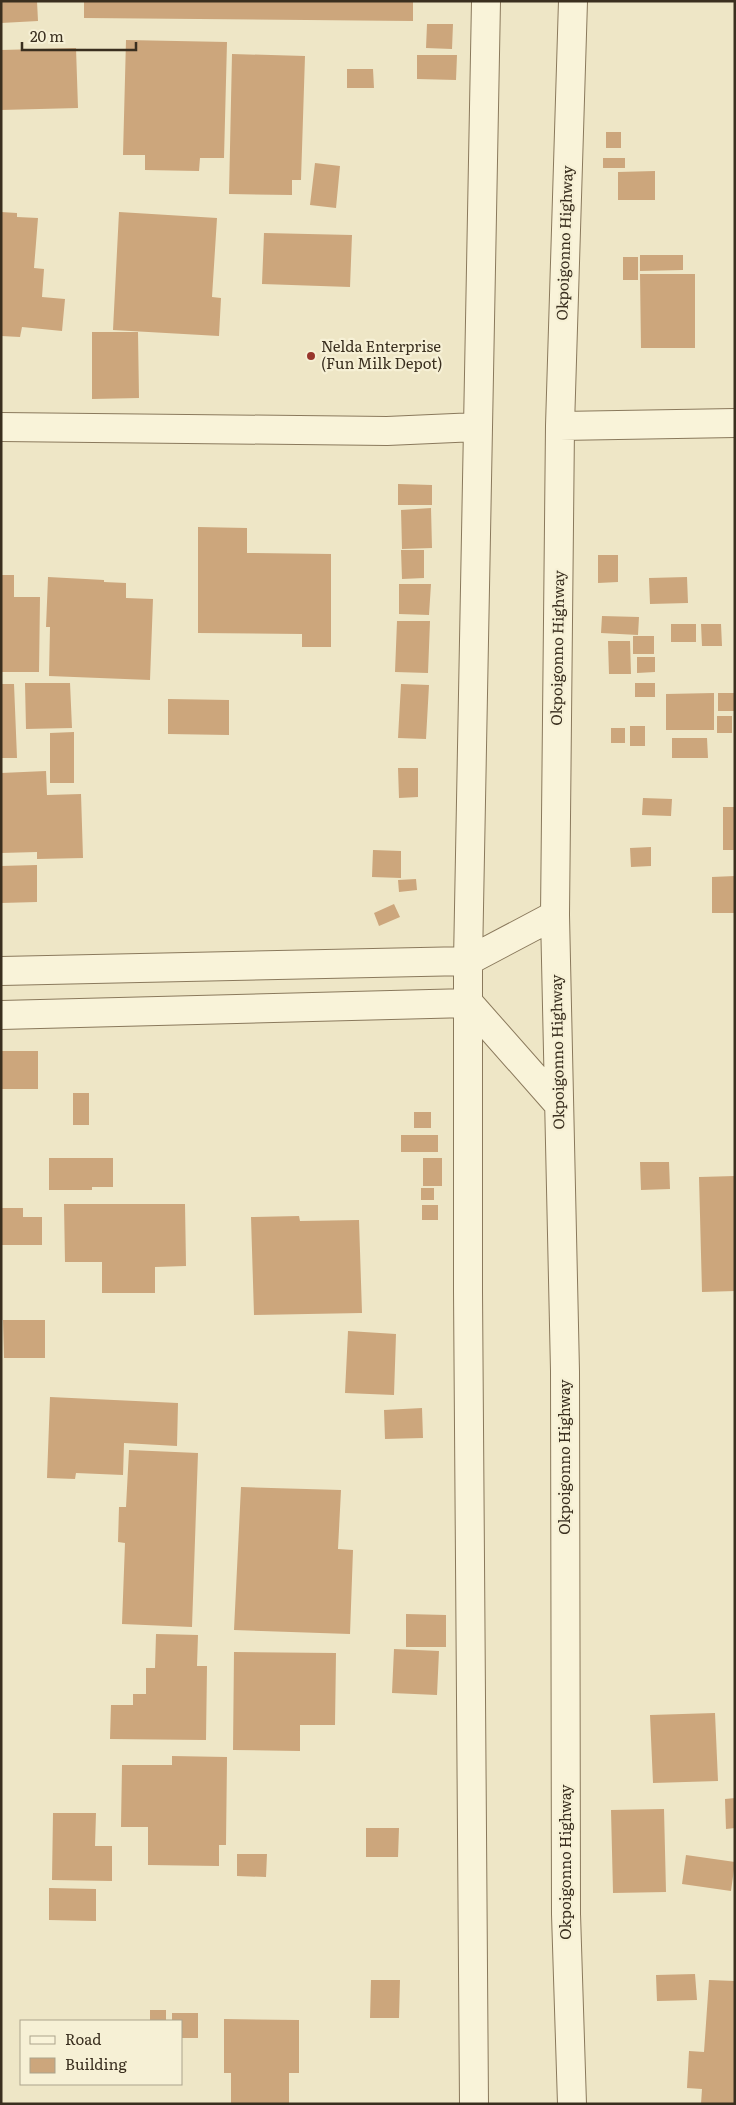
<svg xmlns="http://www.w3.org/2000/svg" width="736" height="2105" font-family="Literata,serif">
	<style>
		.building { fill: #cca67c }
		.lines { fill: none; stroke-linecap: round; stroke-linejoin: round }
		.minor-casing { stroke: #8a795c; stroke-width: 30 }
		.minor { stroke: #f9f3d9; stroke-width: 28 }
		.poi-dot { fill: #98362c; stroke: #f6f0d5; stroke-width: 2 }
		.labels { text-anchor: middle; stroke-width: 4.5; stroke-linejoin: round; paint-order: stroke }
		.street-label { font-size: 15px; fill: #3a2f1f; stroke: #f6f0d5 }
		.poi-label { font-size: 15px; fill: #3a2f1f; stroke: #f6f0d5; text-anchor: start }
	</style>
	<rect width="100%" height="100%" fill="#eee6c6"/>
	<path class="building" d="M 1,1 L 37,1 L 38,21 L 1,23 Z
		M 84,1 L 413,1 L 413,21 L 84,18 Z
		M 427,24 L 453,24 L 452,49 L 426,48 Z
		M 126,40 L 227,42 L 224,158 L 200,158 L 199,171 L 145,170 L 145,155 L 123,155 Z
		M 76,48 L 78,108 L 1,110 L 1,50 Z
		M 232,54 L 305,56 L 301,180 L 292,180 L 292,195 L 229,194 Z
		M 417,55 L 457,55 L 456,80 L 417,79 Z
		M 347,69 L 373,69 L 374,88 L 347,88 Z
		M 606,132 L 621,132 L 621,148 L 606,148 Z
		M 603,158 L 625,158 L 625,168 L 603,168 Z
		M 315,163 L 340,166 L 336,208 L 310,205 Z
		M 655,171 L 655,200 L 618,200 L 618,172 Z
		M 1,212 L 17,213 L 17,217 L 38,218 L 34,268 L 44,269 L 42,297 L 65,299 L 62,331 L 22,327 L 20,337 L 1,336 Z
		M 119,212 L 217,218 L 212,297 L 221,298 L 219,336 L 113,330 Z
		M 264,233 L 352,235 L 350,287 L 262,284 Z
		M 640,255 L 683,255 L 683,270 L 640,271 Z
		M 623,257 L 638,257 L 638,280 L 623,280 Z
		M 640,274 L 695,274 L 695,348 L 641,348 Z
		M 92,332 L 138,332 L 139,398 L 92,399 Z
		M 398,484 L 432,485 L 432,505 L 398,505 Z
		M 431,508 L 432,548 L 402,549 L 401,510 Z
		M 198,527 L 247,528 L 247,553 L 331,554 L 331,647 L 302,647 L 302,634 L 198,633 Z
		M 401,550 L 424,550 L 424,578 L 402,579 Z
		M 598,555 L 618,555 L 618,582 L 598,583 Z
		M 1,575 L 14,575 L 14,597 L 40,597 L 39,672 L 1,672 Z
		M 48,577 L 104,580 L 104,582 L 126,583 L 126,598 L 153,599 L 150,680 L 49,676 L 50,627 L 46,627 Z
		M 687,577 L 688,603 L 650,604 L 649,578 Z
		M 399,584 L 431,584 L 429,615 L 399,614 Z
		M 602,616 L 639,617 L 638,635 L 601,633 Z
		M 397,621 L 430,621 L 428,673 L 395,672 Z
		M 671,624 L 696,624 L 696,642 L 671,642 Z
		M 701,624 L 721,624 L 722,646 L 702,646 Z
		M 633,636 L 654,636 L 654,654 L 633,654 Z
		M 608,641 L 630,641 L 631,674 L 609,674 Z
		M 637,657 L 655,657 L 655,672 L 637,673 Z
		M 25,683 L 70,683 L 72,728 L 26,729 Z
		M 635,683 L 655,683 L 655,697 L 635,697 Z
		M 1,684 L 14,684 L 17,758 L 1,758 Z
		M 401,684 L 429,685 L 426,739 L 398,738 Z
		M 714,693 L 714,730 L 666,730 L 666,694 Z
		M 718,693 L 734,693 L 734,711 L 718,711 Z
		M 168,699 L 229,700 L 229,735 L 168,734 Z
		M 717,716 L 732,716 L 732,733 L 717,733 Z
		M 630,726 L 645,726 L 645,746 L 630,746 Z
		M 611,728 L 625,728 L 625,743 L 611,743 Z
		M 74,732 L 74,783 L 50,783 L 50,733 Z
		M 672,738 L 707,738 L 708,758 L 672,758 Z
		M 398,768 L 418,768 L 418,797 L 399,798 Z
		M 46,771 L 47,795 L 81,794 L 83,858 L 37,859 L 37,852 L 1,853 L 1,773 Z
		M 643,798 L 672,799 L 671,816 L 642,815 Z
		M 723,807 L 735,807 L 735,850 L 723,850 Z
		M 651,847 L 651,866 L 631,867 L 630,848 Z
		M 373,850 L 401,851 L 401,878 L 372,877 Z
		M 37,865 L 37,902 L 1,903 L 1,866 Z
		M 735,876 L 735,913 L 712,913 L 712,877 Z
		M 416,879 L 417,890 L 399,892 L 398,880 Z
		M 394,904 L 400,917 L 379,926 L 374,913 Z
		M 1,1051 L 38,1051 L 38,1089 L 1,1089 Z
		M 73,1093 L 89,1093 L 89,1125 L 73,1125 Z
		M 414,1112 L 431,1112 L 431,1128 L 414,1128 Z
		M 401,1135 L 438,1135 L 438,1152 L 401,1152 Z
		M 49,1158 L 113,1158 L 113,1187 L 92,1187 L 92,1190 L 49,1190 Z
		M 423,1158 L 442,1158 L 442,1186 L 423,1186 Z
		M 640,1162 L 669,1162 L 670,1189 L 641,1190 Z
		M 735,1176 L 735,1291 L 702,1292 L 699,1177 Z
		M 421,1188 L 434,1188 L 434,1200 L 421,1200 Z
		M 64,1204 L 185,1204 L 186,1266 L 155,1267 L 155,1293 L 102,1293 L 102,1262 L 65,1262 Z
		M 422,1205 L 438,1205 L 438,1220 L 422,1220 Z
		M 1,1208 L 23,1208 L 23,1217 L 42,1217 L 42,1245 L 1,1245 Z
		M 299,1216 L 300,1221 L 359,1220 L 362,1313 L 254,1315 L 251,1217 Z
		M 3,1320 L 45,1320 L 45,1358 L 4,1358 Z
		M 348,1331 L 396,1334 L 394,1395 L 345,1393 Z
		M 50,1397 L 178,1403 L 177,1446 L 124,1443 L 123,1475 L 76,1473 L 75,1479 L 47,1478 Z
		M 422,1408 L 423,1438 L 385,1439 L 384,1410 Z
		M 129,1450 L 198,1453 L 192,1627 L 122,1624 L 125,1543 L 118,1542 L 119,1507 L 126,1507 Z
		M 241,1487 L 341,1490 L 338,1549 L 353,1550 L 350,1634 L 234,1630 Z
		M 406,1614 L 446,1615 L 446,1647 L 406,1647 Z
		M 156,1634 L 198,1635 L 197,1666 L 207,1666 L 206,1740 L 110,1739 L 111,1705 L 133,1705 L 133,1694 L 146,1694 L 146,1668 L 155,1668 Z
		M 394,1649 L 439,1651 L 437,1695 L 392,1693 Z
		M 234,1652 L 336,1653 L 335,1725 L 300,1725 L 300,1751 L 233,1750 Z
		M 715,1713 L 718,1781 L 653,1783 L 650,1715 Z
		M 172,1756 L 227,1757 L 226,1845 L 219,1845 L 219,1866 L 148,1865 L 148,1827 L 121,1827 L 122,1765 L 172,1765 Z
		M 735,1798 L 735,1828 L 726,1829 L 725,1799 Z
		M 664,1809 L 666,1892 L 613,1893 L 611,1810 Z
		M 53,1813 L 96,1813 L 95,1846 L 112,1846 L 112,1881 L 52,1880 Z
		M 366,1828 L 399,1828 L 398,1857 L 366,1857 Z
		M 237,1854 L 267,1854 L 266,1877 L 237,1876 Z
		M 686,1855 L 735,1862 L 731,1891 L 682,1884 Z
		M 49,1888 L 96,1889 L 96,1921 L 49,1920 Z
		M 695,1974 L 697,2000 L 657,2001 L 656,1975 Z
		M 371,1980 L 400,1980 L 399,2018 L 370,2018 Z
		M 709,1980 L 735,1981 L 735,2104 L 701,2104 L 702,2089 L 687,2088 L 689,2051 L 704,2052 Z
		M 150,2010 L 166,2010 L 166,2021 L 150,2021 Z
		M 172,2013 L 198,2013 L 198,2038 L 181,2038 L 181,2021 L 172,2021 Z
		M 224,2019 L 299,2020 L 299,2073 L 289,2073 L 289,2104 L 231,2104 L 231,2073 L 224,2073 Z"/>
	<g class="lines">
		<defs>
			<path id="minor" d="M 560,426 L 735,423
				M 1,427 L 387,431 L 477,427
				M 1,971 L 468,961 L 555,915
				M 1,1015 L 469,1003 L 559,1105
				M 474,2104 L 468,1291 L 468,961 L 486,1
				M 572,2104 L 566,1914 L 565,1371 L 555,915 L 560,426 L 573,1"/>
		</defs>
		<use href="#minor" class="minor-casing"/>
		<use href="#minor" class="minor"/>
	</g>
	<circle class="poi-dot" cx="311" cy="356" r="5"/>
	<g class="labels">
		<g class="street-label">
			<text transform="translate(565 243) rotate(-88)" y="5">Okpoigonno Highway</text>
			<text transform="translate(558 648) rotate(-89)" y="5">Okpoigonno Highway</text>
			<text transform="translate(558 1052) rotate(-91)" y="5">Okpoigonno Highway</text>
			<text transform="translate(565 1457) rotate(-90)" y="5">Okpoigonno Highway</text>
			<text transform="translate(566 1862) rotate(-90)" y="5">Okpoigonno Highway</text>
		</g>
		<g class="poi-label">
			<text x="321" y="352">Nelda Enterprise<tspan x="321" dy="17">(Fun Milk Depot)</tspan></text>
		</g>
	</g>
	<rect width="736" height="2105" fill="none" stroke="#3a2f1f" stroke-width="5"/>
	<rect x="20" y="2020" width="162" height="65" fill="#f6f0d5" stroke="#aba38c"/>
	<rect x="30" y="2036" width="25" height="8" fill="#f9f3d9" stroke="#aba38c"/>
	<text x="65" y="2045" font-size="15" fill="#3a2f1f">Road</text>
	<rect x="30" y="2058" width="25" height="15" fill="#cca67c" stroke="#aba38c"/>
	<text x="65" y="2070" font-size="15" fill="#3a2f1f">Building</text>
	<path d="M22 42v8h114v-8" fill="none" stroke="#3a2f1f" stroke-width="2.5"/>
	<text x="30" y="42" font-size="15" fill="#3a2f1f" stroke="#f6f0d5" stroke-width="4" paint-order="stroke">20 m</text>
</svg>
